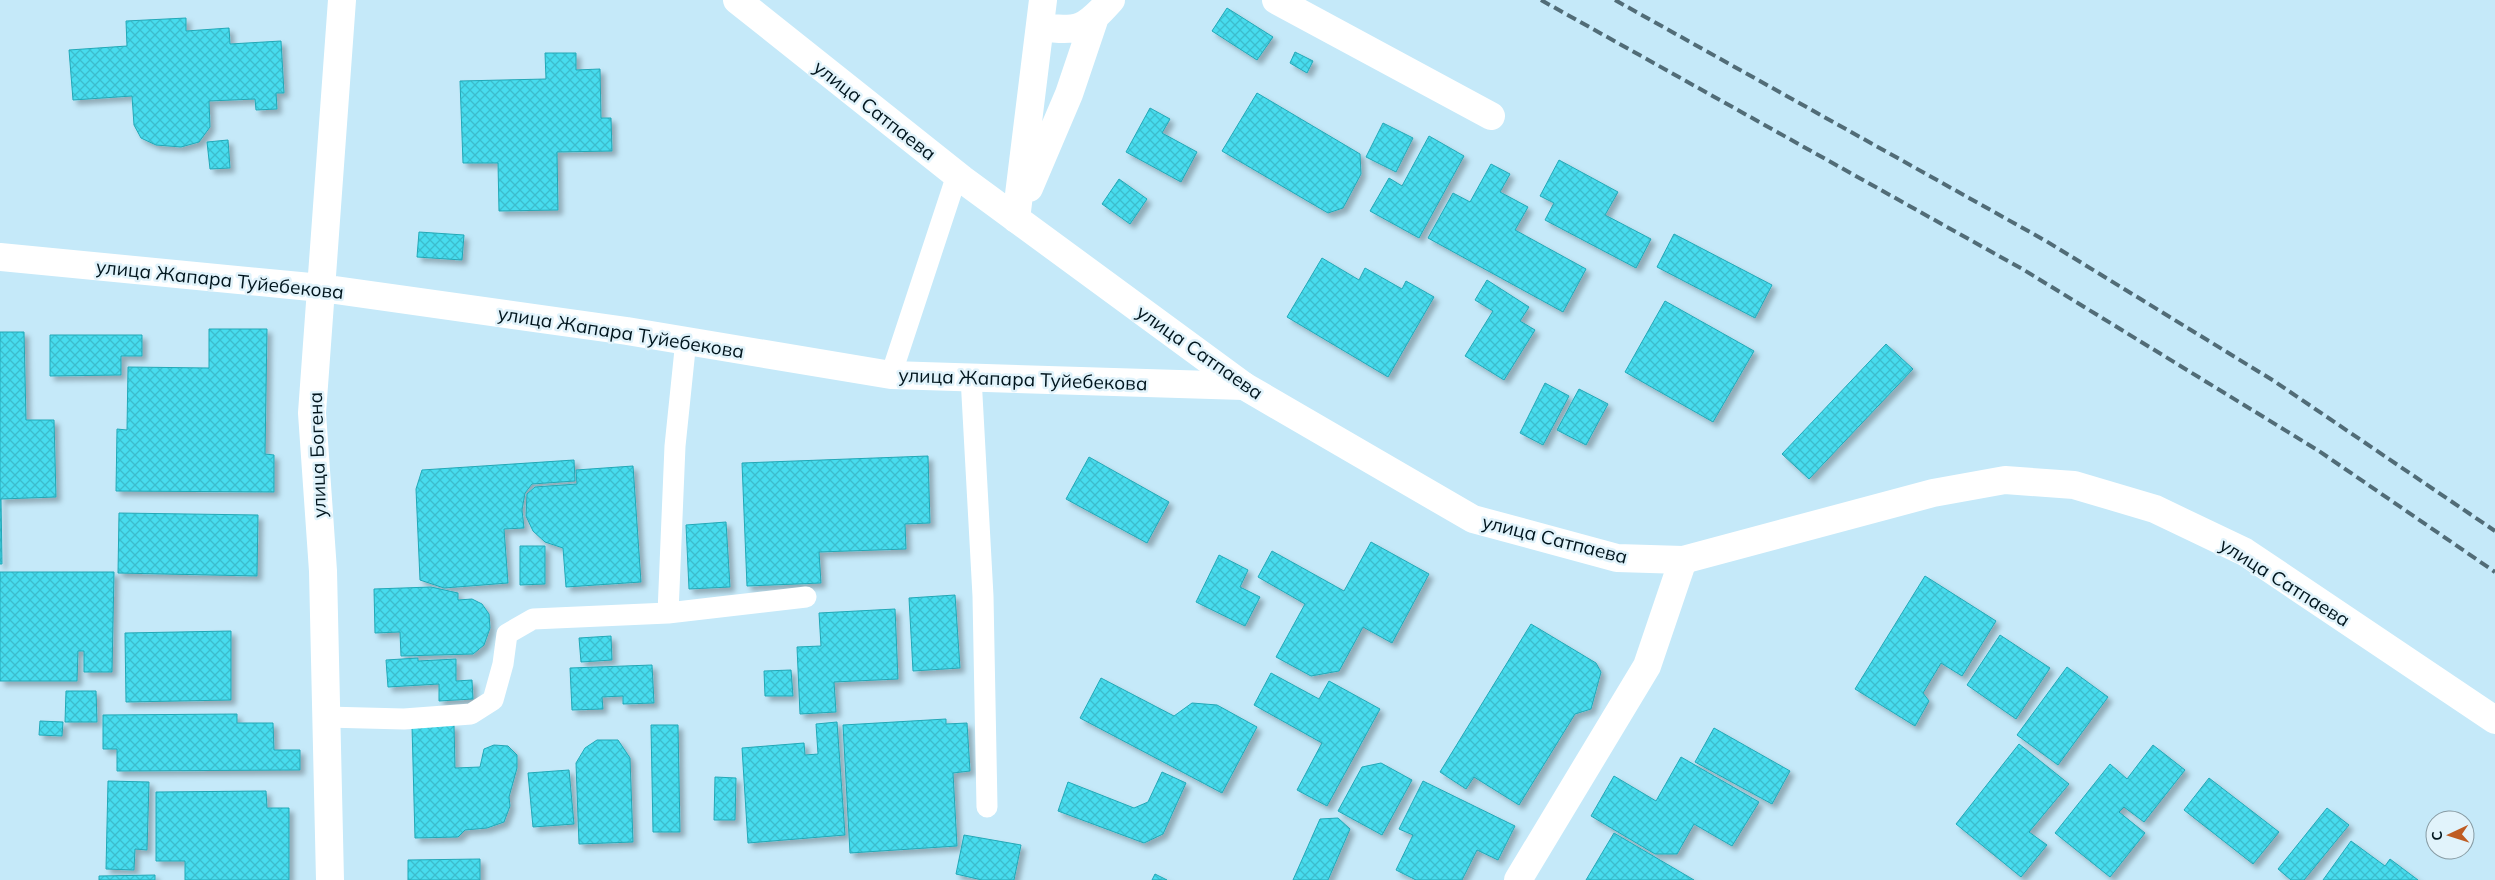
<svg xmlns="http://www.w3.org/2000/svg" width="2495" height="880" font-family="Mulish,sans-serif">
	<style>
		.building { fill: url(#building-cross-hatch); stroke: #22a8b7; filter: url(#shadow) }
		.lines { fill: none; stroke-linecap: round; stroke-linejoin: round }
		.service { stroke: #fff; stroke-width: 21 }
		.minor { stroke: #fff; stroke-width: 28 }
		.tertiary { stroke: #fff; stroke-width: 28 }
		.rail { stroke: #516c77; stroke-width: 4; stroke-dasharray: 10 5; stroke-linecap: butt }
		.labels { text-anchor: middle; stroke-width: 5; stroke-linejoin: round; paint-order: stroke }
		.street-label { font-size: 19px; fill: #01151d; stroke: #e1f3fb }
	</style>
	<defs>
		<pattern id="building-cross-hatch" width="8" height="8" patternUnits="userSpaceOnUse" patternTransform="scale(1.25)"><rect width="8" height="8" fill="#46dcee"/><path d="M0 0l8 8M0 8l8-8" fill="none" stroke="#3cbccc"/></pattern>
		<filter id="shadow"><feDropShadow dx="4.5" dy="4.5" stdDeviation="2.5" flood-color="#0004"/></filter>
	</defs>
	<rect width="100%" height="100%" fill="#c5e9f9"/>
	<path class="building" d="M 1227,8 L 1273,37 L 1257,60 L 1212,31 Z
		M 186,18 L 186,31 L 229,28 L 230,44 L 281,41 L 284,93 L 276,93 L 277,109 L 256,110 L 255,99 L 209,101 L 210,127 L 199,142 L 181,147 L 156,145 L 141,138 L 134,125 L 132,96 L 73,100 L 69,50 L 127,46 L 126,21 Z
		M 1295,52 L 1313,61 L 1307,73 L 1290,63 Z
		M 545,53 L 576,53 L 576,70 L 600,69 L 601,118 L 611,118 L 612,151 L 557,152 L 558,210 L 499,211 L 498,163 L 463,163 L 460,81 L 546,79 Z
		M 1257,93 L 1360,154 L 1361,174 L 1343,208 L 1328,213 L 1222,151 Z
		M 1150,108 L 1170,119 L 1162,133 L 1197,152 L 1181,182 L 1126,152 Z
		M 1383,123 L 1413,138 L 1396,172 L 1366,157 Z
		M 1429,136 L 1464,156 L 1419,238 L 1370,211 L 1389,178 L 1402,186 Z
		M 228,140 L 230,168 L 210,169 L 207,142 Z
		M 1559,160 L 1618,192 L 1605,215 L 1651,239 L 1636,268 L 1545,220 L 1554,203 L 1540,196 Z
		M 1491,164 L 1510,174 L 1500,192 L 1528,207 L 1515,230 L 1586,269 L 1563,312 L 1428,238 L 1453,193 L 1470,202 Z
		M 1119,179 L 1147,199 L 1130,224 L 1102,204 Z
		M 419,232 L 464,235 L 462,260 L 417,257 Z
		M 1674,234 L 1772,285 L 1755,318 L 1657,267 Z
		M 1322,258 L 1359,280 L 1365,268 L 1402,289 L 1406,281 L 1434,297 L 1388,377 L 1287,317 Z
		M 1487,280 L 1529,307 L 1520,321 L 1535,330 L 1504,380 L 1465,356 L 1493,311 L 1475,300 Z
		M 1665,301 L 1754,351 L 1713,422 L 1625,372 Z
		M 209,329 L 267,329 L 265,454 L 274,455 L 274,492 L 116,491 L 117,429 L 127,430 L 128,367 L 209,368 Z
		M 0,332 L 24,332 L 26,420 L 54,420 L 56,497 L 1,499 L 2,564 L 0,564 Z
		M 50,335 L 142,335 L 142,356 L 121,356 L 121,375 L 50,376 Z
		M 1886,344 L 1913,369 L 1809,479 L 1782,454 Z
		M 1545,383 L 1569,396 L 1543,445 L 1520,433 Z
		M 1579,389 L 1608,404 L 1586,445 L 1557,430 Z
		M 928,456 L 930,523 L 905,524 L 906,549 L 819,552 L 821,583 L 747,586 L 742,463 Z
		M 1089,457 L 1169,502 L 1147,543 L 1066,499 Z
		M 574,460 L 575,481 L 532,484 L 525,493 L 522,510 L 524,528 L 504,529 L 508,583 L 444,588 L 420,580 L 416,489 L 422,470 Z
		M 633,466 L 641,582 L 566,587 L 563,548 L 545,542 L 533,531 L 526,516 L 527,494 L 535,487 L 577,484 L 576,470 Z
		M 119,513 L 258,515 L 257,576 L 118,573 Z
		M 726,522 L 730,587 L 689,589 L 686,525 Z
		M 1371,542 L 1429,574 L 1392,643 L 1363,627 L 1339,671 L 1311,676 L 1276,657 L 1305,604 L 1258,577 L 1272,551 L 1344,591 Z
		M 520,546 L 545,546 L 545,584 L 520,585 Z
		M 1219,555 L 1248,570 L 1240,587 L 1260,597 L 1245,626 L 1196,602 Z
		M 0,572 L 114,572 L 112,672 L 84,672 L 84,651 L 78,651 L 77,681 L 0,681 Z
		M 1925,576 L 1996,621 L 1962,676 L 1941,663 L 1923,693 L 1929,701 L 1915,726 L 1855,689 Z
		M 431,587 L 458,593 L 458,600 L 472,599 L 482,604 L 489,614 L 490,628 L 484,645 L 473,654 L 401,656 L 400,632 L 375,633 L 374,589 Z
		M 955,595 L 960,668 L 913,671 L 909,598 Z
		M 895,609 L 898,679 L 834,682 L 836,712 L 800,714 L 797,647 L 821,646 L 819,613 Z
		M 1531,624 L 1596,663 L 1601,672 L 1591,709 L 1575,714 L 1519,805 L 1474,777 L 1466,789 L 1440,772 Z
		M 231,631 L 231,700 L 126,702 L 125,633 Z
		M 2000,635 L 2050,668 L 2016,719 L 1967,685 Z
		M 611,636 L 612,660 L 581,662 L 579,638 Z
		M 418,658 L 418,661 L 456,659 L 456,681 L 472,680 L 473,699 L 439,701 L 439,684 L 388,687 L 386,660 Z
		M 652,665 L 654,703 L 623,704 L 623,696 L 602,697 L 603,709 L 572,710 L 570,668 Z
		M 2067,667 L 2108,697 L 2058,765 L 2017,735 Z
		M 791,670 L 793,696 L 765,696 L 764,671 Z
		M 1271,673 L 1319,699 L 1329,681 L 1380,709 L 1327,806 L 1297,790 L 1322,743 L 1254,705 Z
		M 1101,678 L 1174,716 L 1192,703 L 1217,705 L 1257,727 L 1222,793 L 1080,718 Z
		M 66,691 L 96,691 L 97,722 L 65,722 Z
		M 237,714 L 237,723 L 273,723 L 274,750 L 300,750 L 300,770 L 117,771 L 117,749 L 103,749 L 103,715 Z
		M 946,719 L 946,724 L 967,723 L 970,771 L 953,773 L 957,846 L 850,853 L 843,725 Z
		M 40,721 L 63,722 L 62,736 L 39,735 Z
		M 837,722 L 845,835 L 748,843 L 742,748 L 804,743 L 805,755 L 818,754 L 816,724 Z
		M 454,725 L 455,768 L 480,767 L 484,749 L 494,745 L 508,746 L 517,755 L 517,768 L 509,797 L 510,806 L 504,822 L 487,828 L 465,830 L 458,837 L 415,838 L 412,726 Z
		M 651,725 L 678,725 L 680,832 L 653,832 Z
		M 1714,728 L 1790,771 L 1772,804 L 1695,762 Z
		M 597,740 L 618,740 L 630,758 L 633,842 L 579,844 L 576,763 L 585,748 Z
		M 2019,744 L 2069,784 L 2029,832 L 2047,845 L 2021,877 L 1956,824 Z
		M 2153,745 L 2185,770 L 2144,822 L 2124,807 L 2119,812 L 2145,833 L 2110,877 L 2055,833 L 2110,764 L 2127,779 Z
		M 1681,757 L 1759,802 L 1732,846 L 1694,824 L 1677,854 L 1655,854 L 1591,816 L 1614,776 L 1656,801 Z
		M 1381,763 L 1412,780 L 1382,835 L 1338,811 L 1362,767 Z
		M 569,770 L 574,824 L 533,827 L 528,773 Z
		M 1162,772 L 1186,783 L 1163,834 L 1144,843 L 1058,811 L 1068,782 L 1134,808 L 1148,802 Z
		M 715,777 L 736,778 L 735,820 L 714,820 Z
		M 2209,778 L 2279,832 L 2253,864 L 2184,810 Z
		M 108,781 L 149,782 L 147,850 L 135,849 L 134,870 L 106,869 Z
		M 1423,781 L 1515,826 L 1498,860 L 1477,850 L 1462,880 L 1416,880 L 1396,870 L 1413,835 L 1399,829 Z
		M 266,791 L 267,808 L 289,808 L 289,880 L 185,880 L 185,861 L 156,861 L 156,792 Z
		M 2327,808 L 2349,825 L 2304,880 L 2291,880 L 2278,869 Z
		M 1338,818 L 1350,829 L 1328,880 L 1293,880 L 1320,819 Z
		M 1614,833 L 1694,880 L 1586,880 Z
		M 964,835 L 1021,845 L 1014,880 L 982,880 L 956,874 Z
		M 2351,841 L 2385,866 L 2390,859 L 2418,880 L 2323,880 Z
		M 480,859 L 480,880 L 408,880 L 408,860 Z
		M 1155,874 L 1167,880 L 1152,880 Z
		M 155,875 L 155,880 L 99,880 L 99,876 Z"/>
	<g class="lines">
		<path class="service" d="M 891,375 L 957,175
			M 971,377 L 983,596 L 987,807
			M 668,613 L 675,446 L 686,340
			M 326,717 L 404,719 L 471,714 L 493,700 L 503,664 L 507,634 L 533,619 L 668,613 L 806,597"/>
		<path class="minor" d="M 1276,0 L 1491,116
			M 1040,27 C 1079,32 1085,29 1111,0
			M 1029,188 L 1069,94 L 1094,20
			M 1016,219 L 1043,0
			M 0,257 L 321,288 L 627,331 L 891,375 L 1244,386
			M 330,880 L 323,571 L 312,413 L 342,0
			M 1518,880 L 1647,666 L 1683,560"/>
		<path class="tertiary" d="M 737,0 L 962,179 L 1244,386 L 1473,519 L 1617,558 L 1683,560 L 1933,493 L 2005,480 L 2074,485 L 2155,509 L 2245,552 L 2495,720"/>
		<path class="rail" d="M 1541,0 L 2024,270 L 2319,451 L 2495,572
			M 1615,0 L 2046,241 L 2274,381 L 2495,531"/>
	</g>
	<g class="labels">
		<g class="street-label">
			<text transform="translate(875 110) rotate(38)" y="7">улица Сатпаева</text>
			<text transform="translate(220 279) rotate(6)" y="7">улица Жапара Туйебекова</text>
			<text transform="translate(621 332) rotate(9)" y="7">улица Жапара Туйебекова</text>
			<text transform="translate(1200 352) rotate(35)" y="7">улица Сатпаева</text>
			<text transform="translate(1023 379) rotate(2)" y="7">улица Жапара Туйебекова</text>
			<text transform="translate(317 455) rotate(-92)" y="7">улица Богена</text>
			<text transform="translate(1555 539) rotate(14)" y="7">улица Сатпаева</text>
			<text transform="translate(2285 582) rotate(32)" y="7">улица Сатпаева</text>
		</g>
	</g>
	<g transform="translate(2450 835) rotate(266)"><circle r="24" fill="#e1f3fb" stroke="#879aa2"/>
	<path d="M0-4L9 19L0 12L-9 19Z" fill="#bf5c23"/>
	<text y="-8" font-size="14" font-weight="bold" text-anchor="middle" fill="#01151d">С</text>
	</g>
</svg>
